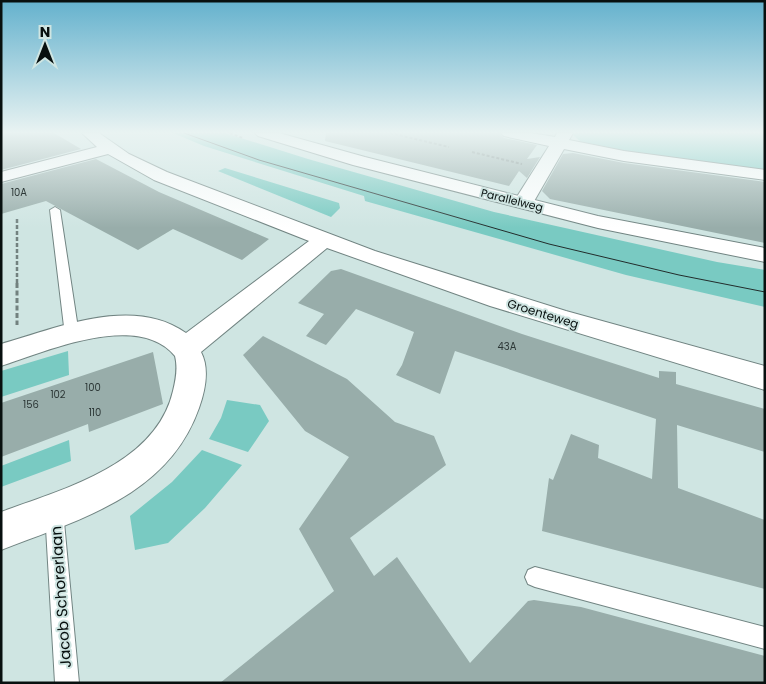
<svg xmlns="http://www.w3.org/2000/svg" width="766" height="684" font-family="Poppins,sans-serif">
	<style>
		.green { fill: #79cac2 }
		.building { fill: #98adaa }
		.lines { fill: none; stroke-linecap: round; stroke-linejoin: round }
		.lane-casing { stroke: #718482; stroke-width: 2 }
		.street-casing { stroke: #718482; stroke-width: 2 }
		.secondary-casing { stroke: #718482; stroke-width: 2 }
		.path-far2 { stroke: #72817f; stroke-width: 2; stroke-dasharray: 3 2; stroke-linecap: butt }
		.path-far1 { stroke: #72817f; stroke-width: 2.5; stroke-dasharray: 4 2; stroke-linecap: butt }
		.path { stroke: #72817f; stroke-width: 3; stroke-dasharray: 5 2.5; stroke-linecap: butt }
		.lane { fill: #fff; fill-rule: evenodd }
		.street { fill: #fff; fill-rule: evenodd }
		.secondary { fill: #fff; fill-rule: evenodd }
		.tram { stroke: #222c2b; stroke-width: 1 }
		.labels { text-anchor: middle; stroke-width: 4; stroke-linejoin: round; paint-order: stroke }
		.number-label { font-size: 10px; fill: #2c3736 }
		.far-street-label { font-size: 11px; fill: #08100f; stroke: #cfe5e2 }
		.street-label { font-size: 12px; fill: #08100f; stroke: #cfe5e2 }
		.near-street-label { font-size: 15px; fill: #08100f; stroke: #cfe5e2 }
	</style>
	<rect width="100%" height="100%" fill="#cfe5e2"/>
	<path class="green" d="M 173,133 L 225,133 L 308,159 L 494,212 L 717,262 L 765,270 L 765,307 L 626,275 L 365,201 L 364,196 L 204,146 Z
		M 575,133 L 765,133 L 765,170 L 629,153 L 582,143 L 573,135 Z
		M 225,168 L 339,203 L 340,208 L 331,217 L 218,171 Z
		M 68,351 L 69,375 L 1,397 L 1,371 Z
		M 227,400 L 260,405 L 269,421 L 248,452 L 209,439 L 221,418 Z
		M 69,440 L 71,461 L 1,487 L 1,466 Z
		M 202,450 L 242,465 L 205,508 L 168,543 L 135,550 L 130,516 L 172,482 Z"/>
	<path class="building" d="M 1,133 L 54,133 L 81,149 L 1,170 Z
		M 326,133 L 499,133 L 504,138 L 537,145 L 527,159 L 540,157 L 527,178 L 519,171 L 509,186 L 325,141 Z
		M 573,153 L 624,163 L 765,182 L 765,243 L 550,199 L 542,191 L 563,154 Z
		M 96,159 L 159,192 L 269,239 L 242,260 L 173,229 L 138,250 L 46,201 L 1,214 L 1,184 Z
		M 341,269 L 522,334 L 659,378 L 659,371 L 676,372 L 676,384 L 765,409 L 765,452 L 677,425 L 678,488 L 765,520 L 765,589 L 542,531 L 549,478 L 553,480 L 571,434 L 599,445 L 598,458 L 652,479 L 656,419 L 455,351 L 440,394 L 396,375 L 402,365 L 414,332 L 356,309 L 326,345 L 306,336 L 324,314 L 298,303 L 331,271 Z
		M 263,336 L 347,379 L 395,422 L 434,436 L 446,465 L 350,538 L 374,576 L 397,557 L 470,663 L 528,601 L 534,600 L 581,607 L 765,656 L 765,683 L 220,683 L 334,591 L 299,529 L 349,457 L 305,431 L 243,355 Z
		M 153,352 L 163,404 L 89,432 L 88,424 L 1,457 L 1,403 Z"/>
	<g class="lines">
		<defs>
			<path id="lane" d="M 55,207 L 60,210 L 79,335 L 72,340 L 65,335 L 50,210 Z
				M 54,502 L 61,504 L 63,511 L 79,683 L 55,683 L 45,511 L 47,504 Z
				M 535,567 L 765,627 L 765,649 L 535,587 L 528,584 L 525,577 L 528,570 Z"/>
			<path id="street" d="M 82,133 L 99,133 L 129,154 L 167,172 L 375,251 L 566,311 L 765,366 L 765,390 L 490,306 L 327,248 L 201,352 C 210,369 205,391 199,408 C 168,496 80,519 1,550 L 1,512 C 63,489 156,465 173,391 C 176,379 178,368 175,356 C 138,311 47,351 1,366 L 1,344 C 57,328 133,295 186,333 L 309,241 L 154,180 L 108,154 L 1,182 L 1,172 L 97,147 Z
				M 501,133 L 531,133 L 555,137 L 557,133 L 573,133 L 569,140 L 624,151 L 765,170 L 765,180 L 624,161 L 564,149 L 533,203 L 530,207 L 516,207 L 513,203 L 549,146 L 504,136 Z"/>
			<path id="secondary" d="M 255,133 L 279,133 L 365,157 L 598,216 L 765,248 L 765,262 L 598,228 L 353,165 L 258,136 Z"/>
		</defs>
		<use href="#lane" class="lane-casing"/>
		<use href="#street" class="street-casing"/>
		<use href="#secondary" class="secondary-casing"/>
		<path class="path-far2" d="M 230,133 L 243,138
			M 390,133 L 449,147
			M 472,152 L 522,164"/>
		<path class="path-far1" d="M 17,219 L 17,284"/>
		<path class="path" d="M 17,283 L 17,325"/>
		<use href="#lane" class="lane"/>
		<use href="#street" class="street"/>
		<use href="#secondary" class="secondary"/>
		<path class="tram" d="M 184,133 L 259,160 L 549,244 L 679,275 L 765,292"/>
	</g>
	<linearGradient id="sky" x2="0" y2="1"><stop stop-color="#64b1cd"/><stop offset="0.58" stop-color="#e9f3f2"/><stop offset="1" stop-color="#e9f3f2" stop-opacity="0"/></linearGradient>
	<rect width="766" height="228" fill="url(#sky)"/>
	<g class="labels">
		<g class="number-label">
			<text x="19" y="196">10A</text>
			<text x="507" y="350">43A</text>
			<text x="93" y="391">100</text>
			<text x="58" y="398">102</text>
			<text x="31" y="408">156</text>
			<text x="95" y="416">110</text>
		</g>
		<g class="far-street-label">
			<text transform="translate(512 200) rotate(14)" y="4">Parallelweg</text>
		</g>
		<g class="street-label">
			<text transform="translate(543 314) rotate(17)" y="4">Groenteweg</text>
		</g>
		<g class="near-street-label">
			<text transform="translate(61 597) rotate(-94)" y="5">Jacob Schorerlaan</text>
		</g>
	</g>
	<rect width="766" height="684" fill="none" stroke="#08100f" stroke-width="5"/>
	<g transform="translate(45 45)" stroke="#cfe5e2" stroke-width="4" paint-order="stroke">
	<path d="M0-4L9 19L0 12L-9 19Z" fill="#08100f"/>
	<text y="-8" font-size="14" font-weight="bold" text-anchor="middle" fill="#08100f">N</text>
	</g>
</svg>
